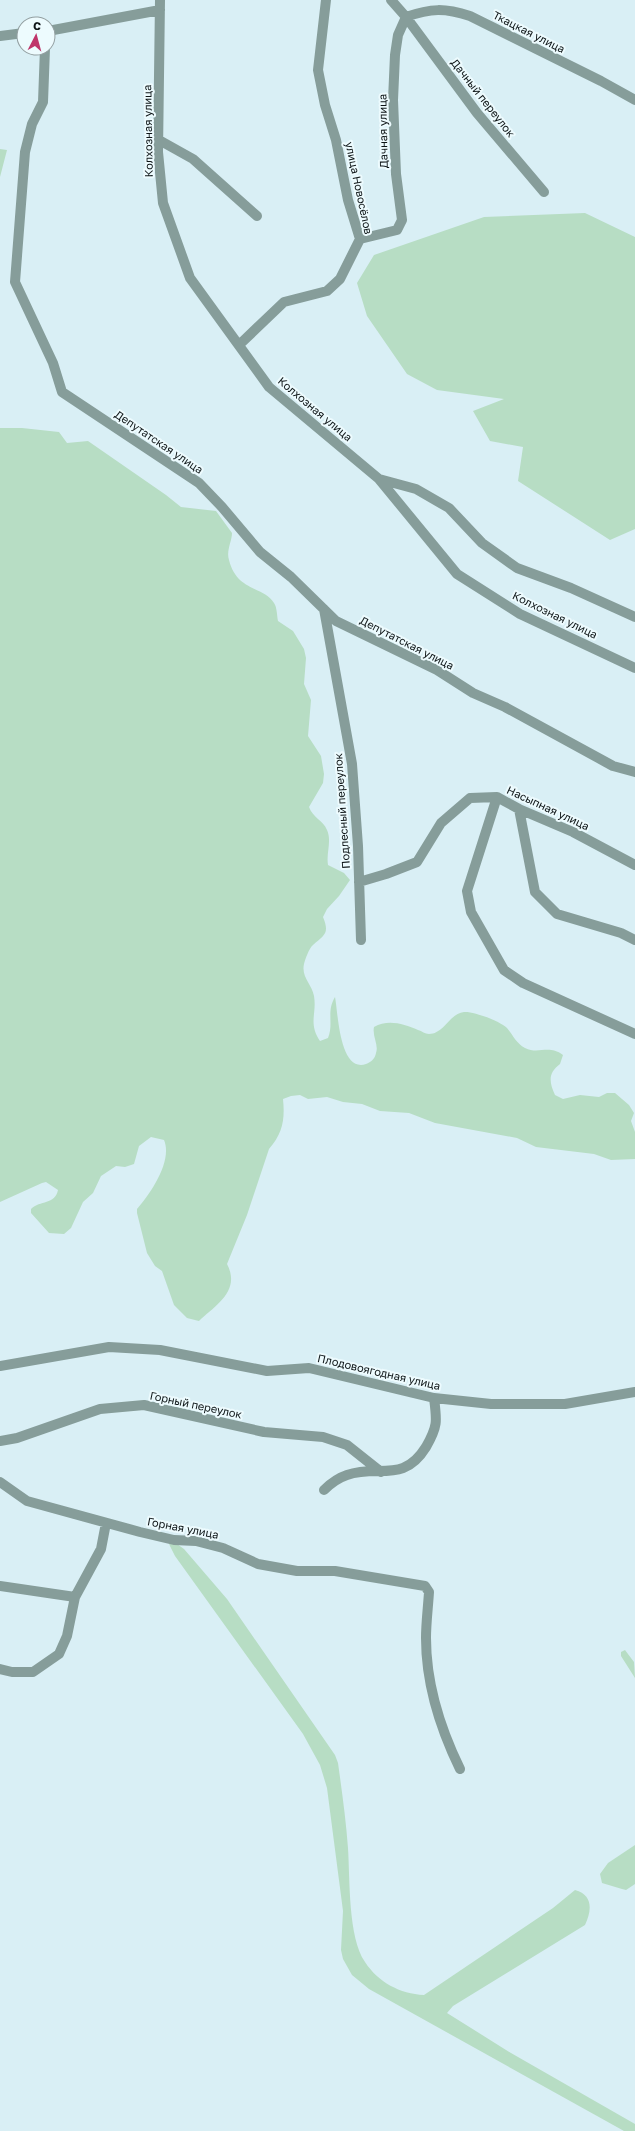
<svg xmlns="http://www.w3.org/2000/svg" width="635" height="2131" font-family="'Golos Text',sans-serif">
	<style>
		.green { fill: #b7ddc4 }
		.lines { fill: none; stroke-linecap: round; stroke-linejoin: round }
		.minor { stroke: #869d9a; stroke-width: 10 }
		.labels { text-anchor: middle; stroke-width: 4; stroke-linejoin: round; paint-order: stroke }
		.street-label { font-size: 11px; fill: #0d1416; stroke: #edfbfe }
	</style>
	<rect width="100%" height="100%" fill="#d9eff5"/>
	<path class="green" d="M 0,149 L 7,150 L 0,177 Z
		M 585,213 L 635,237 L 635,529 L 610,540 L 518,481 L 523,447 L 490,441 L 473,411 L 504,399 L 437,390 L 407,374 L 367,316 L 357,283 L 374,255 L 484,217 Z
		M 0,428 L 22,428 L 59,432 L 67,443 L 88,441 L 166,495 L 181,507 L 216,511 L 232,533 C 232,541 226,551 229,560 C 237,592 264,586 274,603 C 277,607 277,616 278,621 L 293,631 L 304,649 L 306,658 L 304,684 L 311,700 L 308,736 L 321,756 L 324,774 L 323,783 L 309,807 C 313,818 323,820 327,830 C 332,841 326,853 328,865 L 344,873 L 350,880 L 339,896 L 327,909 L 323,917 C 330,934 324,935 313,945 C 309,948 305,960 304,964 C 301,977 312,984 314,996 C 317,1014 308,1023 320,1041 L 328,1038 C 334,1023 326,1012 335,997 C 338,1011 339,1073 366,1064 C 371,1062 375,1059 376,1053 C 379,1045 372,1036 374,1027 C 388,1019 404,1024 418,1030 C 422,1031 425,1034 429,1034 C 444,1034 450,1013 464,1012 C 473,1011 500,1021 507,1028 C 513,1035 516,1043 525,1048 C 539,1055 548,1044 563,1055 L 560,1064 C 548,1073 549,1082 555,1095 L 563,1099 L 580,1095 L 599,1097 L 607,1093 L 615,1093 L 629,1105 L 634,1113 L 631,1121 L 635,1132 L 635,1159 L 611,1160 L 594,1154 L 536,1147 L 517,1138 L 435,1123 L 409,1113 L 380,1111 L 362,1104 L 343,1102 L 327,1097 L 308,1099 L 300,1095 L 291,1096 L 283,1099 C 285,1119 283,1133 269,1149 L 247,1215 L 227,1264 C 241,1291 216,1305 199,1321 L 187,1318 L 174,1305 L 162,1271 L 155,1266 L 147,1253 L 137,1213 L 137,1209 C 150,1194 173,1161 164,1140 L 151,1137 L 139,1146 L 134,1164 L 125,1167 L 116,1166 L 101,1176 L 93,1193 L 83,1202 L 71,1228 L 64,1234 L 49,1233 L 31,1213 L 31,1209 C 40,1200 55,1205 58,1190 L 46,1182 L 42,1183 L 0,1202 Z
		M 169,1544 L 177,1544 L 184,1549 L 227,1599 L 335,1755 L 338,1763 C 342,1792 346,1820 348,1848 C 350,1880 348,1937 365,1962 C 378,1982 400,1994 424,1995 L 553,1908 L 575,1890 C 593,1895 592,1910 585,1925 L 453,2006 L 447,2013 L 511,2053 L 635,2124 L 635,2131 L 624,2131 L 369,1989 L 352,1975 L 343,1959 L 341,1950 L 343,1911 L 327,1788 L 320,1765 L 303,1734 L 175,1556 Z
		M 625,1650 L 634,1662 L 635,1678 L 621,1656 L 621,1652 Z
		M 635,1845 L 635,1884 L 626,1890 L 622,1889 L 602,1883 L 600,1874 L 608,1863 Z"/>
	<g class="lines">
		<path class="minor" d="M 160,0 L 158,152 L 163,203 L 190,278 L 269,387 L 379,479 L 457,574 L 520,614 L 635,668
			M 391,0 L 406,17 L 477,113 L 544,192
			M 406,17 C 431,8 445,8 470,16 L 601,81 L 635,100
			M 48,31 L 160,10
			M 0,36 L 24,33
			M 45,48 L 43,102 L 32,124 L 25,152 L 15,282 L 53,363 L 62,392 L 199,483 L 222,507 L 260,552 L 291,577 L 336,621 L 437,670 L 473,693 L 505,707 L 613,766 L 635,772
			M 159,140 L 193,159 L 257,216
			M 360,239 L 397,230 L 402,220 L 396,174 L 393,100 L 395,55 L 398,35 L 406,17
			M 239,345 L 284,302 L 327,291 L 340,279 L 360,239 L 348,200 L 336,140 L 325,105 L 318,70 L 326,0
			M 379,479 L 416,489 L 449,508 L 482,543 L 517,568 L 571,588 L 635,617
			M 324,609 L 352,764 L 358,846 L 361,940
			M 497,797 L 467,891 L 471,912 L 504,970 L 523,983 L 635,1034
			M 519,809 L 535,892 L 557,914 L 621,933 L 635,940
			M 359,882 L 386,874 L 417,862 L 441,823 L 470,798 L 497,797 L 519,809 L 573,832 L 635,865
			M 0,1366 L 109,1347 L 160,1350 L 267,1371 L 309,1368 L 434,1398 L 491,1404 L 565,1404 L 635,1392
			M 0,1441 L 17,1438 L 100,1409 L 144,1405 L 264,1432 L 323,1437 L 347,1445 L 381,1472
			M 0,1482 L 27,1501 L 140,1532 L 174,1540 L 196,1541 L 223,1548 L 258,1564 L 297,1571 L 335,1571 L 425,1586 L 429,1592 C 428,1608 426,1623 426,1638 C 426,1684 440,1728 460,1769
			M 324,1490 C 331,1483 338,1478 347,1475 C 379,1464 403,1484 426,1447 C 438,1426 437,1421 434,1398
			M 0,1586 L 75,1597
			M 0,1669 L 12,1672 L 33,1672 L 59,1654 L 67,1636 L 75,1597 L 101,1549 L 106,1523"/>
	</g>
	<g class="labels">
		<g class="street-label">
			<text transform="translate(529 32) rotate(27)" y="4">Ткацкая улица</text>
			<text transform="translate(483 98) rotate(52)" y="4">Дачный переулок</text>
			<text transform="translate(148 131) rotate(-91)" y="4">Колхозная улица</text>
			<text transform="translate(383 131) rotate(-91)" y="4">Дачная улица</text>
			<text transform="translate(359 188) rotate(78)" y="4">улица Новосёлов</text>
			<text transform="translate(315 409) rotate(40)" y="4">Колхозная улица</text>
			<text transform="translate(159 442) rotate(34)" y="4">Депутатская улица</text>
			<text transform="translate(555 615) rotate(26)" y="4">Колхозная улица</text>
			<text transform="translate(407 643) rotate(27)" y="4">Депутатская улица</text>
			<text transform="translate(548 808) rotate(25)" y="4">Насыпная улица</text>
			<text transform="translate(342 811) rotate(-94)" y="4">Подлесный переулок</text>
			<text transform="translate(379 1372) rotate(13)" y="4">Плодовоягодная улица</text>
			<text transform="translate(196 1405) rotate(12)" y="4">Горный переулок</text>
			<text transform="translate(183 1528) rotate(11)" y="4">Горная улица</text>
		</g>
	</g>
	<g transform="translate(36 36) rotate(6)"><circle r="19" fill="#edfbfe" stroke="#939fa1"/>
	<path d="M0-3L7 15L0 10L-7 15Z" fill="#bf346a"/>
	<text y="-6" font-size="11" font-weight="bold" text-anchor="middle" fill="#0d1416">С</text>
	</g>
</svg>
